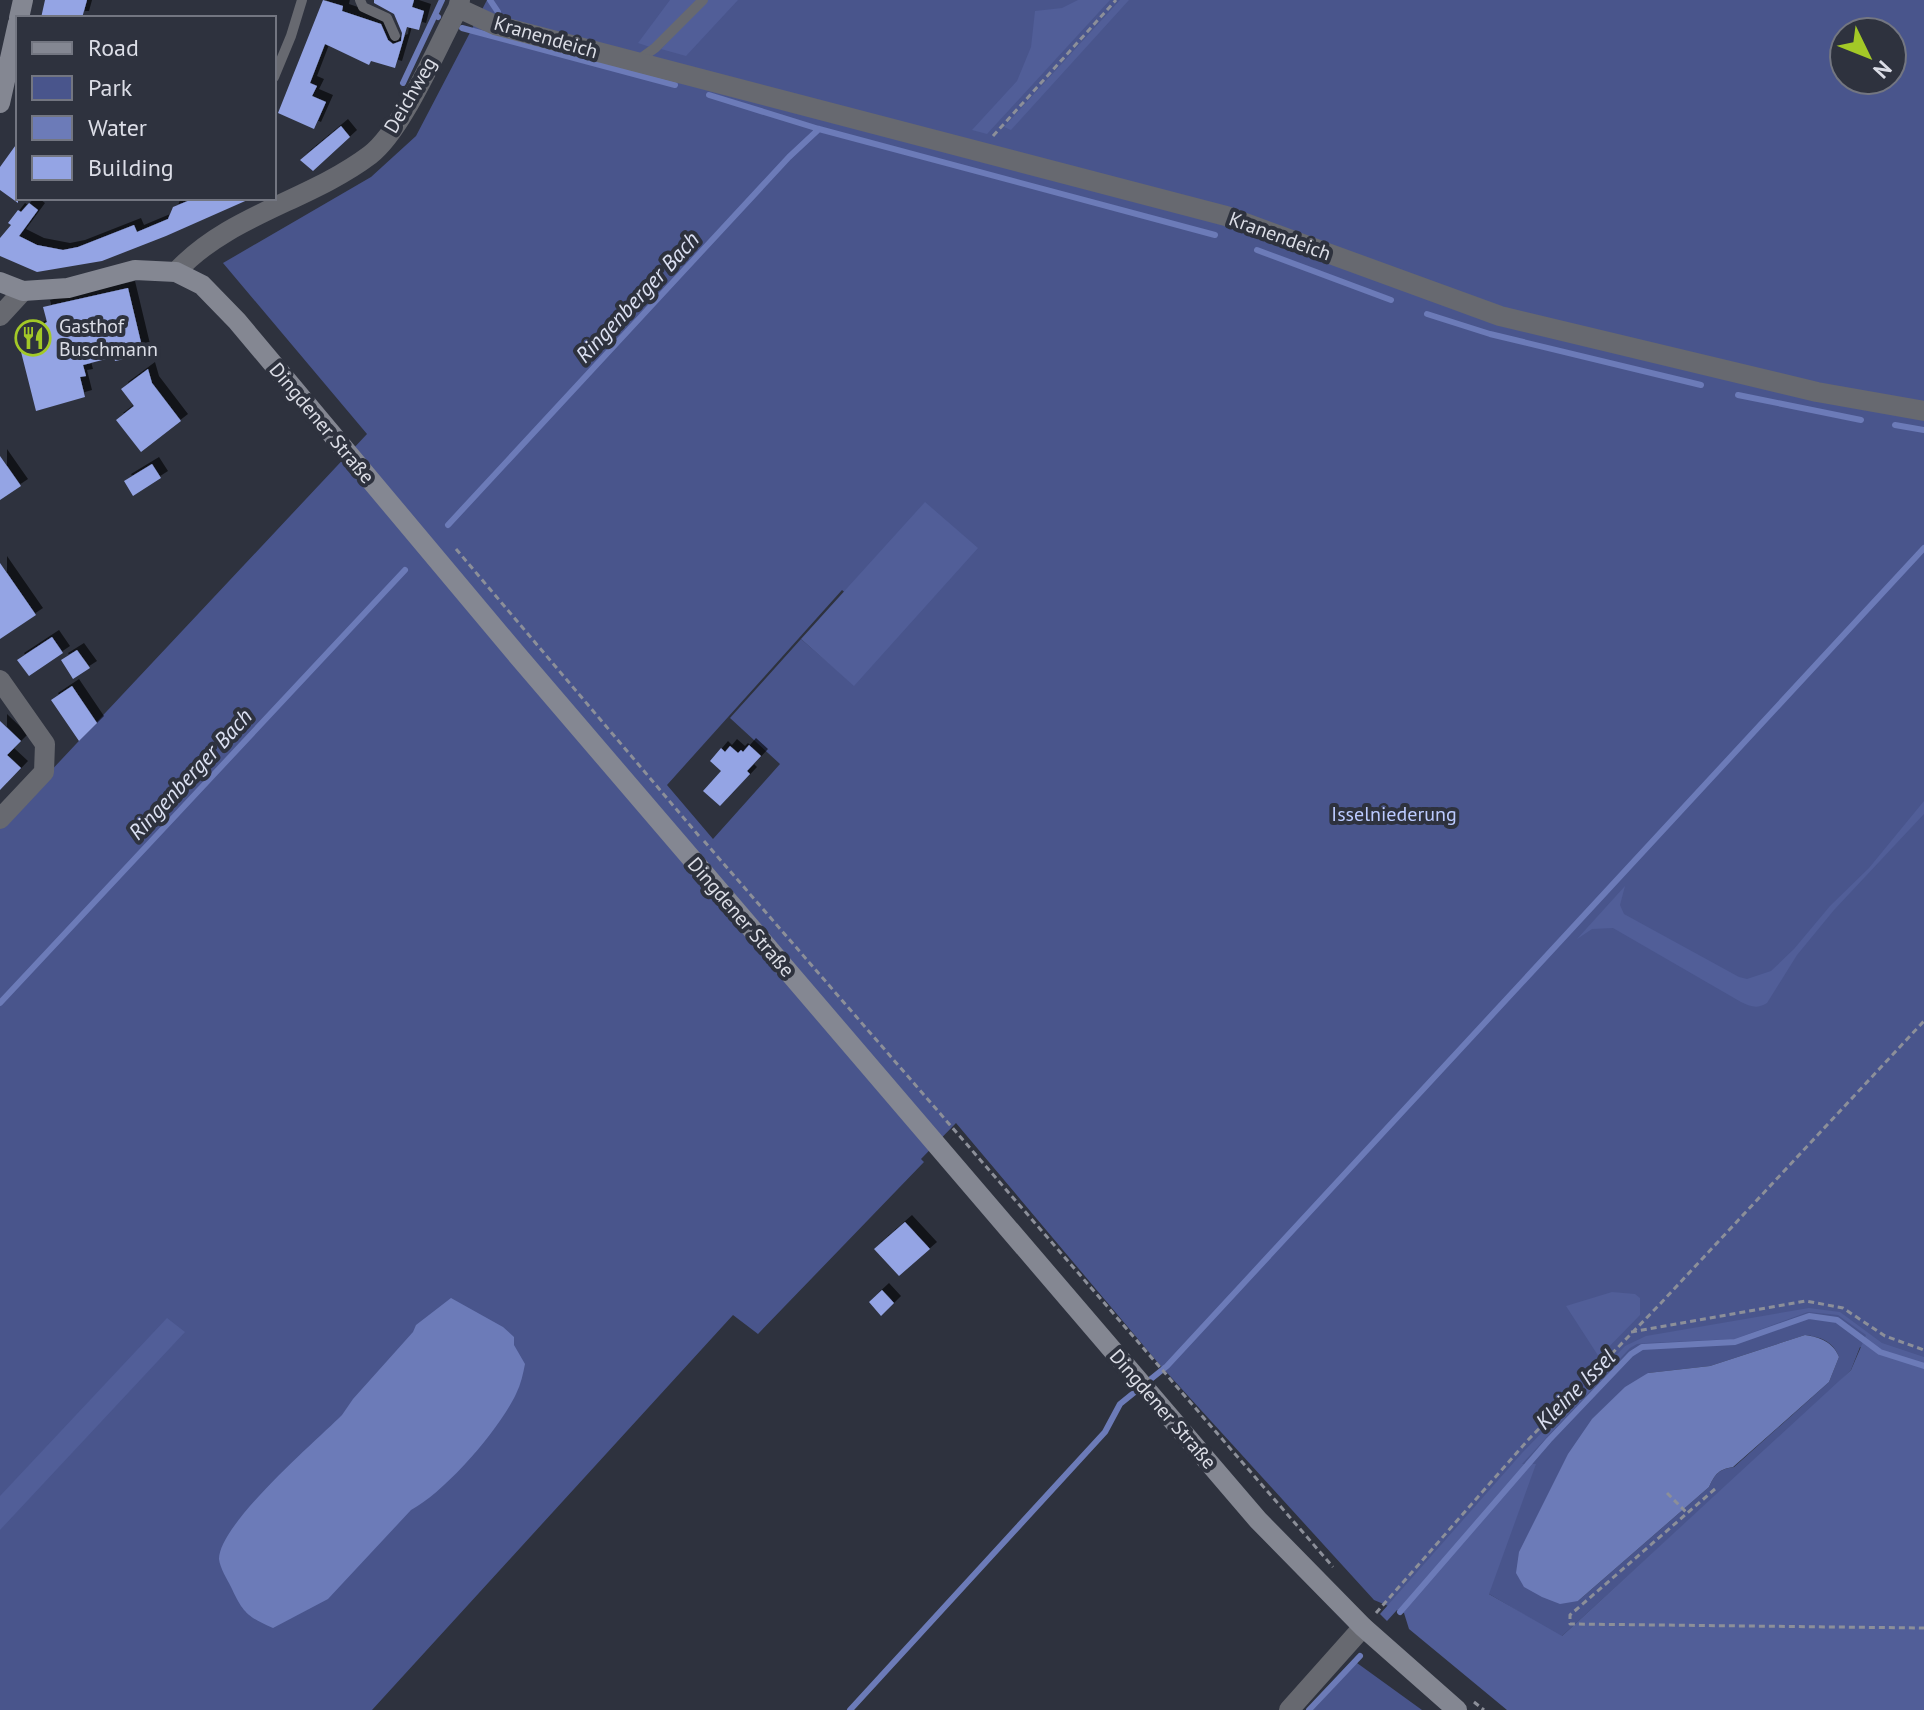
<svg xmlns="http://www.w3.org/2000/svg" width="1924" height="1710" font-family="'PT Sans',sans-serif">
	<style>
		.green { fill: #49558c; fill-rule: evenodd }
		.forest { fill: #515e98; fill-rule: evenodd }
		.water { fill: #6c7bb8 }
		.lines { fill: none; stroke-linecap: round; stroke-linejoin: round }
		.stream { stroke: #6c7bb8; stroke-width: 6 }
		.building { fill: #94a4e4; filter: url(#shadow) }
		.path { stroke: #8c8f99; stroke-width: 3; stroke-dasharray: 6 4; stroke-linecap: butt }
		.lane { stroke: #676970; stroke-width: 10 }
		.street { stroke: #676970; stroke-width: 20 }
		.secondary { stroke: #848792; stroke-width: 20 }
		.labels { text-anchor: middle; stroke-width: 8; stroke-linejoin: round; paint-order: stroke }
		.street-label { font-size: 20px; fill: #dbdde6; stroke: #2e323e }
		.poi-label { font-size: 20px; fill: #dbdde6; stroke: #2e323e; text-anchor: start }
		.park-label { font-size: 20px; fill: #bccbff; stroke: #2e323e }
		.water-label { font-size: 22px; font-style: italic; fill: #dce1f3; stroke: #2e323e }
	</style>
	<defs>
		<filter id="shadow"><feDropShadow dx="7" dy="-7" stdDeviation="0" flood-color="#0009"/></filter>
	</defs>
	<rect width="100%" height="100%" fill="#2e323e"/>
	<path class="green" d="M 487,0 L 1924,0 L 1924,1372 L 1860,1347 L 1851,1370 L 1829,1392 L 1561,1637 L 1489,1594 L 1405,1613 L 1374,1600 L 1159,1364 L 956,1123 L 921,1159 L 924,1162 L 758,1334 L 733,1315 L 372,1710 L 0,1710 L 0,825 L 367,434 L 223,263 L 371,177 L 416,136 ZM 1844,32 L 1892,32 L 1892,80 L 1844,80 ZM 842,590 L 895,636 L 853,684 L 801,639 L 730,718 L 780,764 L 713,839 L 667,785 ZM 1805,1335 C 1820,1337 1833,1341 1839,1357 L 1829,1382 L 1734,1467 C 1719,1469 1715,1474 1709,1487 L 1578,1601 L 1648,1373 L 1710,1366 Z
		M 1357,1662 L 1357,1663 L 1422,1710 L 1313,1710 Z"/>
	<path class="forest" d="M 670,0 L 698,0 L 650,47 L 638,43 Z
		M 707,0 L 738,0 L 686,56 L 661,49 Z
		M 1078,0 L 1110,0 L 987,134 L 972,130 L 1017,81 L 1031,47 L 1035,11 L 1062,8 Z
		M 1120,0 L 1129,0 L 1011,130 L 1004,127 Z
		M 925,502 L 978,548 L 854,686 L 801,639 Z
		M 1924,801 L 1924,814 L 1834,910 L 1797,955 L 1767,1003 C 1757,1009 1752,1007 1741,1002 L 1613,928 L 1592,929 L 1577,939 L 1625,886 L 1620,905 L 1624,914 L 1739,977 L 1747,979 L 1771,971 L 1794,949 L 1830,906 L 1869,868 Z
		M 1612,1292 L 1635,1294 L 1640,1298 L 1640,1315 L 1599,1357 L 1566,1306 Z
		M 1809,1308 L 1840,1312 L 1882,1343 L 1924,1357 L 1924,1710 L 1507,1710 L 1409,1629 L 1404,1613 L 1397,1610 L 1387,1621 L 1380,1614 L 1522,1453 L 1625,1346 L 1646,1336 ZM 1808,1312 L 1838,1315 L 1866,1335 L 1851,1370 L 1562,1636 L 1489,1594 L 1536,1464 L 1522,1464 L 1630,1348 L 1637,1344 L 1647,1343 L 1735,1339 Z
		M 167,1318 L 185,1332 L 0,1530 L 0,1496 Z"/>
	<path class="water" d="M 451,1298 L 503,1327 L 514,1337 L 514,1345 L 525,1364 C 523,1374 521,1384 516,1394 C 499,1430 445,1492 411,1510 L 328,1599 L 273,1628 C 248,1617 243,1613 231,1587 C 227,1579 220,1568 219,1559 C 219,1524 316,1441 342,1415 L 353,1399 L 413,1332 L 416,1325 Z
		M 1805,1335 C 1820,1337 1833,1342 1839,1357 L 1829,1382 L 1733,1467 C 1719,1469 1715,1474 1709,1487 L 1578,1601 L 1560,1604 L 1542,1597 L 1524,1587 L 1516,1573 L 1519,1552 L 1568,1454 L 1592,1419 L 1625,1387 L 1648,1373 L 1710,1366 Z"/>
	<g class="lines">
		<path class="stream" d="M 490,0 L 498,12
			M 438,17 L 435,15 L 442,0
			M 462,28 L 675,85
			M 403,83 L 435,15
			M 709,95 L 819,129 L 1215,235
			M 1257,250 L 1391,300
			M 1427,314 L 1490,334 L 1701,385
			M 1738,395 L 1861,420
			M 1895,425 L 1924,430
			M 448,525 L 789,157 L 819,129
			M 0,1003 L 405,570
			M 1400,1612 L 1549,1440 L 1631,1354 L 1642,1347 L 1735,1342 L 1809,1316 L 1837,1320 L 1880,1352 L 1924,1366
			M 850,1710 L 1105,1432 L 1120,1404 L 1167,1366 L 1924,548
			M 1309,1710 L 1360,1656"/>
	</g>
	<path class="building" d="M 45,0 L 87,0 L 82,18 L 41,18 Z
		M 323,0 L 343,6 L 342,11 L 381,24 L 388,40 L 393,44 L 401,41 L 402,33 L 394,14 L 374,3 L 374,0 L 414,0 L 412,7 L 424,11 L 419,30 L 407,27 L 395,68 L 371,61 L 369,65 L 325,44 L 310,83 L 317,86 L 312,96 L 326,102 L 314,129 L 278,113 Z
		M 341,126 L 350,137 L 313,171 L 300,160 Z
		M 18,142 L 18,203 L 0,190 L 0,167 Z
		M 195,198 L 252,198 L 166,236 L 102,261 L 37,272 L 0,256 L 0,238 L 11,225 L 8,223 L 18,210 L 21,212 L 29,203 L 38,210 L 19,236 L 37,245 L 63,250 L 78,247 L 134,225 L 137,232 L 168,219 L 173,207 Z
		M 128,288 L 144,355 L 115,361 L 114,357 L 83,365 L 86,376 L 80,377 L 85,397 L 36,411 L 18,340 L 47,322 L 43,307 Z
		M 148,369 L 152,383 L 181,421 L 141,452 L 116,420 L 134,406 L 121,389 Z
		M 0,456 L 21,486 L 0,500 Z
		M 152,464 L 161,478 L 133,496 L 124,481 Z
		M 0,563 L 36,615 L 0,639 Z
		M 52,637 L 63,653 L 29,676 L 17,660 Z
		M 77,650 L 90,668 L 73,679 L 61,660 Z
		M 72,686 L 97,723 L 79,741 L 51,700 Z
		M 0,721 L 21,741 L 7,755 L 21,768 L 0,790 Z
		M 749,745 L 761,756 L 747,771 L 750,774 L 720,806 L 703,791 L 721,771 L 710,761 L 721,748 L 725,752 L 730,746 L 738,753 L 741,750 L 743,752 Z
		M 905,1222 L 930,1249 L 899,1276 L 874,1249 Z
		M 882,1290 L 894,1303 L 881,1316 L 869,1302 Z"/>
	<g class="lines">
		<path class="path" d="M 993,136 L 1116,0
			M 456,549 L 699,836
			M 704,841 L 1333,1567
			M 1631,1332 L 1806,1301 L 1843,1308 L 1885,1336 L 1924,1350
			M 1715,1489 L 1570,1615 L 1570,1624 L 1924,1628
			M 1667,1493 L 1687,1513
			M 1376,1613 L 1528,1440 L 1661,1303 L 1924,1021
			M 1474,1702 L 1484,1710"/>
		<path class="lane" d="M 360,0 L 363,7 L 387,18 L 395,36
			M 637,61 L 655,48 L 703,0
			M 274,77 L 291,36 L 302,0"/>
		<path class="street" d="M 458,8 L 495,25 L 1226,216 L 1500,316 L 1817,392 L 1924,411
			M 176,272 C 228,215 309,201 370,155 C 402,131 438,46 458,8 L 460,0
			M 0,316 L 23,291
			M 0,680 L 45,744 L 44,772 L 0,819
			M 1289,1710 L 1363,1627"/>
		<path class="secondary" d="M 19,18 L 23,0
			M 0,103 L 18,23
			M 0,282 L 23,291 L 68,288 L 135,270 L 176,272 L 202,285 L 237,321 L 518,656 L 1258,1520 L 1363,1627 L 1457,1710"/>
	</g>
	<defs>
		<symbol id="restaurant-ring" viewBox="-11 -11 22 22"><circle r="9.5" fill="#2e323e" stroke="#a3c927" stroke-width="1.5"/><path d="M-5-6h1v4h1v-4h1v4h1v-4h1v5L-1.5 .5V6h-2V.5L-5-1ZM5-6V6H3V1.5H1.5Q1.5-4 5-6Z" fill="#a3c927"/></symbol>
	</defs>
	<g fill-rule="evenodd">
		<use href="#restaurant-ring" x="13" y="318" width="40" height="40"/>
	</g>
	<g class="labels">
		<g class="street-label">
			<text transform="translate(546 37) rotate(16)" y="7">Kranendeich</text>
			<text transform="translate(410 95) rotate(-60)" y="7">Deichweg</text>
			<text transform="translate(1280 236) rotate(20)" y="7">Kranendeich</text>
			<text transform="translate(322 423) rotate(50)" y="7">Dingdener Straße</text>
			<text transform="translate(741 917) rotate(49)" y="7">Dingdener Straße</text>
			<text transform="translate(1163 1409) rotate(49)" y="7">Dingdener Straße</text>
		</g>
		<g class="poi-label">
			<text x="59" y="333">Gasthof<tspan x="59" dy="23">Buschmann</tspan></text>
		</g>
		<g class="park-label">
			<text x="1394" y="821">Isselniederung</text>
		</g>
		<g class="water-label">
			<text transform="translate(637 297) rotate(-47)" y="8">Ringenberger Bach</text>
			<text transform="translate(190 774) rotate(-47)" y="8">Ringenberger Bach</text>
			<text transform="translate(1575 1389) rotate(-45)" y="8">Kleine Issel</text>
		</g>
	</g>
	<rect x="16" y="16" width="260" height="184" fill="#2e323e" stroke="#737681" stroke-width="2"/>
	<rect x="32" y="42" width="40" height="12" fill="#848792" stroke="#737681" stroke-width="2"/>
	<text x="88" y="56" font-size="24" fill="#dbdde6">Road</text>
	<rect x="32" y="76" width="40" height="24" fill="#49558c" stroke="#737681" stroke-width="2"/>
	<text x="88" y="96" font-size="24" fill="#dbdde6">Park</text>
	<rect x="32" y="116" width="40" height="24" fill="#6c7bb8" stroke="#737681" stroke-width="2"/>
	<text x="88" y="136" font-size="24" fill="#dbdde6">Water</text>
	<rect x="32" y="156" width="40" height="24" fill="#94a4e4" stroke="#737681" stroke-width="2"/>
	<text x="88" y="176" font-size="24" fill="#dbdde6">Building</text>
	<g transform="translate(1868 56) rotate(133)"><circle r="38" fill="#2e323e" stroke="#737681" stroke-width="2"/>
	<path d="M0-6L14 30L0 20L-14 30Z" fill="#a3c927"/>
	<text y="-12" font-size="22" font-weight="bold" text-anchor="middle" fill="#dbdde6">N</text>
	</g>
</svg>
